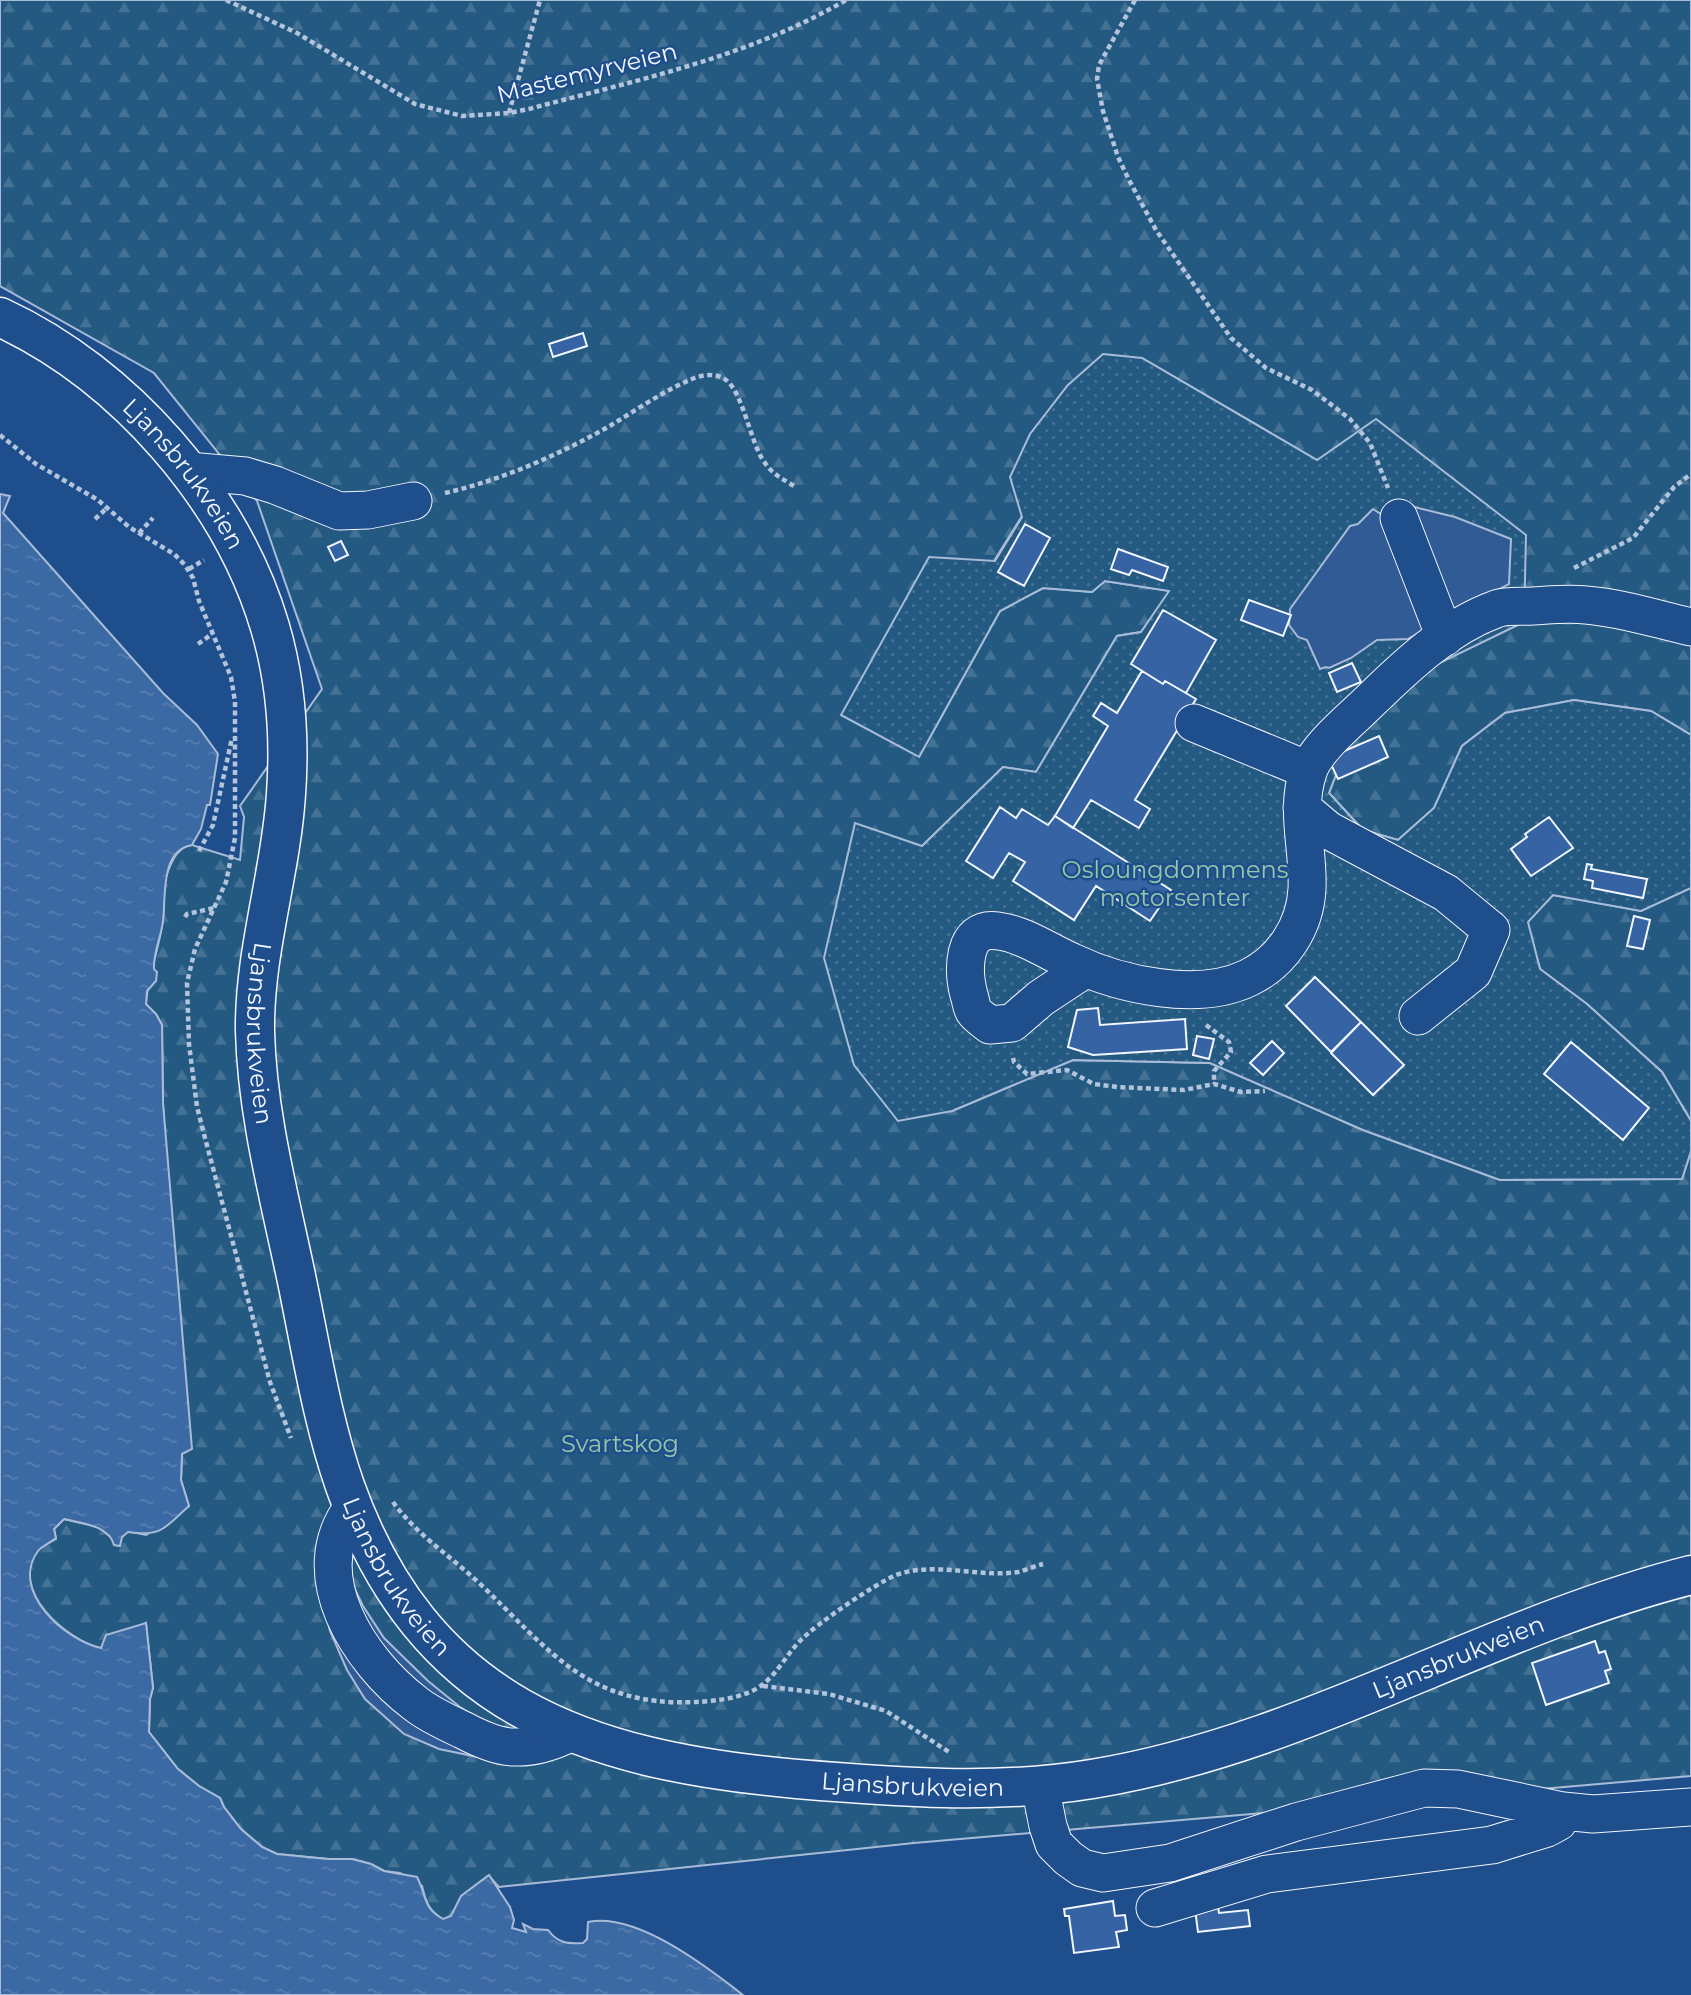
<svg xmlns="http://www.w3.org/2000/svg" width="1691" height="1995" font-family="Montserrat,sans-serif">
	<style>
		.forest { fill: url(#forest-firs); stroke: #a8bbd7; stroke-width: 2 }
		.park { fill: url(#park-dots); stroke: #a8bbd7; stroke-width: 2 }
		.parking { fill: #305b95; stroke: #a8bbd7; stroke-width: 2 }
		.water { fill: url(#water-ripples); stroke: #a8bbd7; stroke-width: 2 }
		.building { fill: #3563a3; stroke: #f2f6ff; stroke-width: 2 }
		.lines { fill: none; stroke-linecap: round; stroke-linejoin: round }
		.minor-casing { stroke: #f2f6ff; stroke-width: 39 }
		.major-casing { stroke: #f2f6ff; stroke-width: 41 }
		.path { stroke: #b3c4dc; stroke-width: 4.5; stroke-dasharray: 5 3.5; stroke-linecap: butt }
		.minor { stroke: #1f4e8c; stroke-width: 37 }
		.major { stroke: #1f4e8c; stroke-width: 38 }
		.labels { text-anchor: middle; stroke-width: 5; stroke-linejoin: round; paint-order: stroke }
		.street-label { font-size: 24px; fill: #f2f6ff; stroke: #1f4e8c }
		.park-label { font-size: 24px; fill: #97c8a6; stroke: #1f4e8c }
	</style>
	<defs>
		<pattern id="forest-firs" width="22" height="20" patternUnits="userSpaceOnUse" patternTransform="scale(1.75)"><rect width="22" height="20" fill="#245a82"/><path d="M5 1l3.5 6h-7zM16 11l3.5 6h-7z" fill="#447295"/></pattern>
		<pattern id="park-dots" width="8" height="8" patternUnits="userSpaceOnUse" patternTransform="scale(1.75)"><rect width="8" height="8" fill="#245a82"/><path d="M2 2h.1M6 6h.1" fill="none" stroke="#447295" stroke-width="1.8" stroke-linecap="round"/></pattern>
		<pattern id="water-ripples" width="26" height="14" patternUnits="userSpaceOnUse" patternTransform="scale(1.75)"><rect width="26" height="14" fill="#3b69a3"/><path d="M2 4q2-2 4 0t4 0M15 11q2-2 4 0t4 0" fill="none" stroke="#587fb1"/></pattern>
	</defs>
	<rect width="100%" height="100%" fill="#1f4e8c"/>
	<path class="forest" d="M 0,0 L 1691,0 L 1691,735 L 1651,711 L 1574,700 L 1505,713 L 1462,746 L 1434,808 L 1398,840 L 1363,830 L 1329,793 L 1349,741 L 1317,460 L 1142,358 L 1068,385 L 1030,435 L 1011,477 L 1022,516 L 994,561 L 919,757 L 1000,611 L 1043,588 L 1092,592 L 1105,581 L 1170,591 L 1141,632 L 1117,636 L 1036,772 L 1003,767 L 922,846 L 952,1111 L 1073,1060 L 1210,1063 L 1363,1130 L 1500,1180 L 1682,1179 L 1691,1151 L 1691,1776 L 914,1843 L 499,1887 L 489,1876 L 462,1896 L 451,1916 L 443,1920 C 428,1910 426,1902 422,1886 L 400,1873 L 384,1871 L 371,1864 L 352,1859 L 328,1859 L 277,1854 L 262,1847 L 241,1829 L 224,1807 L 220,1798 L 199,1786 L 178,1769 L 149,1732 L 150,1699 L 153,1688 L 146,1623 L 102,1649 C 66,1640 8,1590 38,1550 C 42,1546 51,1542 56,1539 L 54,1529 L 64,1519 L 98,1527 L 112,1538 L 122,1537 L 128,1531 L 146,1535 L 189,1506 L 181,1480 L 182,1454 L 163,1103 L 162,1025 L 156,1014 L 146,1005 C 147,976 160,948 163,919 C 165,904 162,885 168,871 C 173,859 178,847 192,845 L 240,860 L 244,817 L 240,806 L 322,689 L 257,501 L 154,373 L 0,286 Z
		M 1691,888 L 1691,1121 L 1662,1072 L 1587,1004 L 1540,969 L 1527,922 L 1553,895 L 1641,911 Z"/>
	<path class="park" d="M 1103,354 L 1142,358 L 1317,460 L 1376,419 L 1526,535 L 1524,622 L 1427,669 L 1349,741 L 1329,793 L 1363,830 L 1398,840 L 1434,808 L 1462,746 L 1505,713 L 1574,700 L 1651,711 L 1691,735 L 1691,888 L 1641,911 L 1553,895 L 1528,922 L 1540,969 L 1587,1004 L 1662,1072 L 1691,1121 L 1691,1151 L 1682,1179 L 1500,1180 L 1363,1130 L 1210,1063 L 1073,1060 L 952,1111 L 898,1121 L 854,1065 L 824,958 L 855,823 L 922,846 L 1003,767 L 1036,772 L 1117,636 L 1141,632 L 1169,591 L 1105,581 L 1092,592 L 1043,588 L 1000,611 L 919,757 L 841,715 L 929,557 L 995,561 L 1022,517 L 1010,477 L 1030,434 L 1068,385 Z"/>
	<path class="parking" d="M 1402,504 L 1455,517 L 1511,539 L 1509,584 L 1408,639 L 1377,640 L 1351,658 L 1329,668 L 1326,667 L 1320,669 L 1307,640 L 1298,637 L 1289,625 L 1290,609 L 1350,526 L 1358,524 L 1373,509 L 1384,516 Z
		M 350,1579 L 363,1606 L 384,1638 L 428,1681 L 460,1707 L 486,1723 L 511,1764 L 439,1749 L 404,1734 L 365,1699 L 347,1670 L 330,1631 L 320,1590 Z"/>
	<path class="water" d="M 0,494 L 10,496 L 3,513 L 163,693 L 197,725 L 218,754 L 210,805 L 207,805 L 201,829 L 192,845 C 160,850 166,897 163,921 C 161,937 153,953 154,969 L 157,972 L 156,981 L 147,991 L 146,1004 L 156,1014 L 162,1025 L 163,1103 L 192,1449 L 182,1454 L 181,1480 L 189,1506 C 165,1527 163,1537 128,1532 L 122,1537 L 120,1546 L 114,1545 C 109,1525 80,1523 64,1519 L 54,1529 L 56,1538 C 51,1542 42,1546 38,1551 C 9,1591 65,1640 101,1648 L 106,1635 L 146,1623 L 153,1688 L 150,1699 L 149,1732 L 178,1769 L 199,1786 L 220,1798 L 224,1807 L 241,1829 L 262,1847 L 277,1854 L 328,1859 L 352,1859 L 371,1864 L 384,1871 L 417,1877 C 427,1896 422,1907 443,1919 L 451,1916 L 461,1896 L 489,1875 L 510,1907 L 514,1920 L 512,1928 L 526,1932 L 523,1924 L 533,1929 L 548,1930 C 558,1943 567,1944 583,1943 L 587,1939 L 588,1922 C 636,1912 706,1966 743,1995 L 0,1995 Z"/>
	<path class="building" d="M 583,333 L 587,346 L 553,357 L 549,344 Z
		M 1025,524 L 1050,538 L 1024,586 L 998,572 Z
		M 341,541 L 348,555 L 335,561 L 328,547 Z
		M 1118,549 L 1168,567 L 1163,581 L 1132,570 L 1129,575 L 1111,569 Z
		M 1249,600 L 1291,615 L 1283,636 L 1241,620 Z
		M 1163,610 L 1216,640 L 1186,693 L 1165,681 L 1163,684 L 1131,664 Z
		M 1352,663 L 1361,682 L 1337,692 L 1329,673 Z
		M 1142,671 L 1163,684 L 1165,681 L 1196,699 L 1135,800 L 1150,809 L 1139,828 L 1091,800 L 1073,828 L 1055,816 L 1108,726 L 1093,716 L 1101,703 L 1117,713 Z
		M 1379,736 L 1388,757 L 1338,779 L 1328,758 Z
		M 1000,807 L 1016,818 L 1022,809 L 1048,825 L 1055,816 L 1171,890 L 1150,921 L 1096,886 L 1074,920 L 1013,881 L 1025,862 L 1009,853 L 993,878 L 966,861 Z
		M 1549,817 L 1573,848 L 1531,876 L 1511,849 L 1527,837 L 1525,834 Z
		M 1587,864 L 1592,865 L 1591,869 L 1647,879 L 1643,898 L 1592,888 L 1593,881 L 1584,879 Z
		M 1634,916 L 1650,920 L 1643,949 L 1627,946 Z
		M 1315,977 L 1361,1022 L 1331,1052 L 1286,1006 Z
		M 1098,1008 L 1100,1025 L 1185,1019 L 1187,1049 L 1093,1055 L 1068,1047 L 1077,1010 Z
		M 1361,1022 L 1404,1065 L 1373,1095 L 1331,1053 Z
		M 1197,1036 L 1214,1039 L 1209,1059 L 1193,1055 Z
		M 1272,1041 L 1284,1053 L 1263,1075 L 1250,1063 Z
		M 1571,1042 L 1649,1108 L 1623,1140 L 1544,1074 Z
		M 1595,1641 L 1599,1653 L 1605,1651 L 1611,1669 L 1605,1671 L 1609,1683 L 1546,1705 L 1532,1663 Z
		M 1113,1901 L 1115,1916 L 1125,1915 L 1127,1930 L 1116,1932 L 1119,1947 L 1074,1953 L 1069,1916 L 1065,1916 L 1064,1909 Z
		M 1218,1906 L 1219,1913 L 1248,1910 L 1250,1926 L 1198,1932 L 1195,1909 Z"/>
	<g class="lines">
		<defs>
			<path id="minor" d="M 188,471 L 245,476 L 275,485 L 339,511 L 368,510 L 413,501
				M 1399,518 L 1445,637
				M 1194,723 L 1308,770
				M 1302,808 L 1328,830 L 1446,893 L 1491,930 L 1473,972 L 1418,1016
				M 1085,969 L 1041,998 L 1012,1023 L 990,1025 C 985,1021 977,1016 974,1011 C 971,1007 971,1000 969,995 C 963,972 961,925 998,931 C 1023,934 1049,952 1072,962 C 1120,985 1198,1002 1248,978 C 1282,962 1305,927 1307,889 C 1309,850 1295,811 1308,772 C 1315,748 1353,718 1371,700 C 1407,665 1447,627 1496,609 C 1506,605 1521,607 1533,606 C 1551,605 1568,603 1586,605 C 1622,608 1656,619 1691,627
				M 353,1507 C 302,1574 359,1661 416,1704 C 430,1715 448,1723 463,1730 C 478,1738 497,1747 514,1747 C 534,1748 552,1742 570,1733
				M 1040,1786 L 1048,1826 L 1054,1844 L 1068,1858 L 1082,1868 L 1103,1873 L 1170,1863 L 1296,1822 L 1424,1788 L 1458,1789 L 1563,1811 L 1593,1814 L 1691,1807
				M 1155,1908 L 1267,1874 L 1492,1845 L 1547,1828 L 1558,1822 L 1563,1811"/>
			<g id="major">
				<path id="s1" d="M 0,317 C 123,374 231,496 270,627 C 286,681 290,738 286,794 C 281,873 254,951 255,1031 C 257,1115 280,1199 297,1281 C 311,1349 322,1420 345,1486 C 423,1705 583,1760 797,1779 C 895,1787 994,1795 1092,1779 C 1302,1745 1486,1627 1691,1575"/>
			</g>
		</defs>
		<use href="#minor" class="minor-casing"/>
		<use href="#major" class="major-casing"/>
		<path class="path" d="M 226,0 L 297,33 L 415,104 L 462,116 L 509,113 L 529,109 C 637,80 749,57 846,0
			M 1135,0 L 1099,65 L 1097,79 L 1103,111 L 1118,157 L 1129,180 L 1156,230 L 1231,338 L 1266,368 L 1312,390 L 1350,419 L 1370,443 L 1388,488
			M 509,113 L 540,0
			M 0,435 L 36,464 L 98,500 L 129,527 L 174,554 L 185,565 L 193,578 L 199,601 L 231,677 L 235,702 L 235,838 L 226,882 L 195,949 L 187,983 L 189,1044 L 197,1107 L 205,1138 L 270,1382 L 291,1438
			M 445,493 C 502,480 558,455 608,427 C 635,411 663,391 692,379 C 701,375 713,373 723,378 C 743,388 750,444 765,463 C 772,474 783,479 794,486
			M 95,519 L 107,508
			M 139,533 L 153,518
			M 1574,568 L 1633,538 L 1674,487 L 1691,474
			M 189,569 L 204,560
			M 198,644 L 212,634
			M 199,851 L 213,825 L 232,738
			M 185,917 L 187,914 L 214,908
			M 1206,1025 L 1229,1042 L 1231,1052 L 1214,1071 L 1214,1084
			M 1013,1058 L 1014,1062 L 1027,1074 L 1067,1070 L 1094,1084 L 1117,1087 L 1184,1090 L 1214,1084 L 1241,1092 L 1265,1091
			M 393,1502 C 416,1534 449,1555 478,1582 C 550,1650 586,1707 696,1702 C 716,1701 745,1698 762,1685 C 777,1674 787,1654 800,1641 C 816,1624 875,1584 896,1575 C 935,1561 978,1578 1018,1572 C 1026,1570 1035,1566 1043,1564
			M 763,1686 L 829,1694 L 886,1711 L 949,1752"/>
		<use href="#minor" class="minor"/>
		<use href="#major" class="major"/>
	</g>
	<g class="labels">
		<g class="street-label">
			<text transform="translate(587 73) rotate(-14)" y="8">Mastemyrveien</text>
			<text dy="8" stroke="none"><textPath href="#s1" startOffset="245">Ljansbrukveien</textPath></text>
			<text dy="8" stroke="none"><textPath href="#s1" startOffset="833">Ljansbrukveien</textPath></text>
			<text dy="8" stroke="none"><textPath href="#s1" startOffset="1400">Ljansbrukveien</textPath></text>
			<text dy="8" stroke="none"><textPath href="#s1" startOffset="2555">Ljansbrukveien</textPath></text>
			<text dy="8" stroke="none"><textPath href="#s1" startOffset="1988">Ljansbrukveien</textPath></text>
		</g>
		<g class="park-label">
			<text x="1175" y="878">Osloungdommens<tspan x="1175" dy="28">motorsenter</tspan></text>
			<text x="620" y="1452">Svartskog</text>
		</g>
	</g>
</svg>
